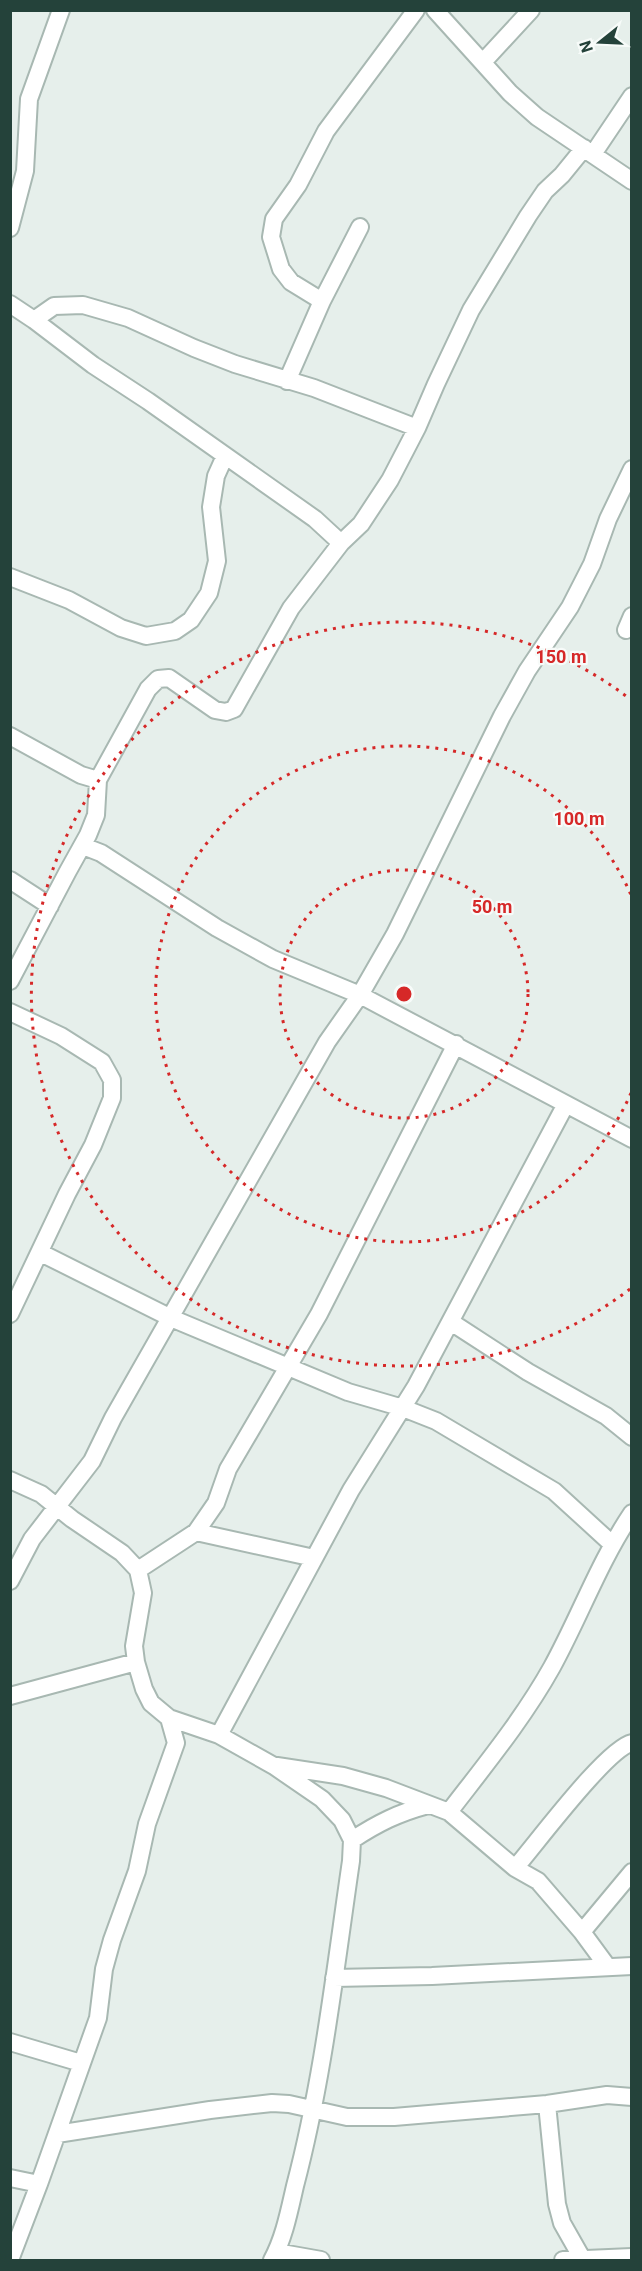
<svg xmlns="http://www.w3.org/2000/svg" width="642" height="2271" font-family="Roboto,sans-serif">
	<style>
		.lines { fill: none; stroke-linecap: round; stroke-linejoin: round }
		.minor-casing { stroke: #a8b8b2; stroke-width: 20 }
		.minor { stroke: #fff; stroke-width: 16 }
		.ring { fill: none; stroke: #d62828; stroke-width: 3; stroke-dasharray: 3 6 }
		.centre { fill: #d62828; stroke: #f7fbf9; stroke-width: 3 }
		.ring-label { font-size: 18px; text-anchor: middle; font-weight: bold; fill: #d62828; stroke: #f7fbf9; stroke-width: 4.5; stroke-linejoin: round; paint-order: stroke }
	</style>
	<rect width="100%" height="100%" fill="#e6efeb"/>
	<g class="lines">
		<defs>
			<path id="minor" d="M 435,10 L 510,93 L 537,117 L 632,181
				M 483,62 L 531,10
				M 593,154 L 632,96
				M 10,228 L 25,171 L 29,99 L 61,10
				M 322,301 L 291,282 L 281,269 L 271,237 L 274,219 L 298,185 L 326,131 L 416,10
				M 10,304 L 34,320 L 54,306 L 83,305 L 128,318 L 194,348 L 235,364 L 314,388 L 417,428
				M 34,320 L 93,365 L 148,401 L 315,519 L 341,543
				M 287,381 L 322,301 L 360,227
				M 10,577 L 69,600 L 121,628 L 146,636 L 175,631 L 191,620 L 209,593 L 217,561 L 211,507 L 216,476 L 225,456
				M 626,630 L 632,616
				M 10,736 L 81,775 L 98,780 L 96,815 L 88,835 L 68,871 L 10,981
				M 98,780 L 148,689 L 158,679 L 169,678 L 215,710 L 226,712 L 234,709 L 291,608 L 341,543 L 361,524 L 390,480 L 417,428 L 436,384 L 471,310 L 528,216 L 545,191 L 562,175 L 584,148
				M 83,846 L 101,853 L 217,928 L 273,959 L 360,995 L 632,1139
				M 10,880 L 50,906
				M 10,1012 L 61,1036 L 102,1062 L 112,1080 L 112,1098 L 93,1145 L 67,1194 L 10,1314
				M 41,1253 L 171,1318 L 348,1392 L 403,1408 L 436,1421 L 554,1491 L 612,1544
				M 451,1322 L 528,1372 L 606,1416 L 632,1437
				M 10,1480 L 41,1494 L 72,1519 L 122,1553 L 138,1570 L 143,1593 L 134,1646 L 136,1662 L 144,1689 L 151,1703 L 169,1718 L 219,1735 L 274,1766 L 322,1799 L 342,1820 L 352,1840 L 351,1861 C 335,1970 323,2080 295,2186 C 289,2212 284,2238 272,2260
				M 196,1532 L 314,1558
				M 138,1570 L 196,1532 L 216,1503 L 228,1469 L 319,1314 L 456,1044
				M 10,1581 L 32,1539 L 92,1461 L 113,1418 L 327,1042 L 360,995 L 395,934 L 502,716 L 527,671 L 570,607 L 592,564 L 608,519 L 632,469
				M 10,1696 L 136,1662
				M 219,1735 L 351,1490 L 416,1386 L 566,1104
				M 277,1766 L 343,1776 L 386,1788 L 449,1812 L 515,1868 L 538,1881 L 582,1932 L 607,1966
				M 449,1812 C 485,1765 523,1719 552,1667 C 580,1616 599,1562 632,1513
				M 352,1840 C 378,1823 398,1813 428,1805
				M 515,1868 C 536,1844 607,1748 632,1743
				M 582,1932 L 632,1872
				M 334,1978 L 432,1976 L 632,1966
				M 10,2042 L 81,2063
				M 547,2104 L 557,2204 L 562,2223 L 583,2260
				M 57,2134 L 210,2110 L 272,2103 L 289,2104 L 347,2117 L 394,2117 L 547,2104 L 607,2095 L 632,2097
				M 10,2178 L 39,2184
				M 276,2252 L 321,2260
				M 10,2260 L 39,2184 L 98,2018 L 104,1969 L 112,1940 L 137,1871 L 147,1824 L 176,1743 L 169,1718
				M 563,2260 L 632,2257"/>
		</defs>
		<use href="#minor" class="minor-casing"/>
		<use href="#minor" class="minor"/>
	</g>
	<g class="ring">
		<circle cx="404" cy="994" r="124"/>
		<path d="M631 1093A248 248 0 1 1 631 895"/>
		<path d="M630 1289A372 372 0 1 1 630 699"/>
	</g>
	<circle cx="404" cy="994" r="9" class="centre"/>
	<g class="ring-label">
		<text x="561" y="663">150 m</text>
		<text x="579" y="825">100 m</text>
		<text x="492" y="913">50 m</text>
	</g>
	<rect width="642" height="2271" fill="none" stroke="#24423a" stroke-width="24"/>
	<g transform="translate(600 42) rotate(252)" stroke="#f7fbf9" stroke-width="4.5" paint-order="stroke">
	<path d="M0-4.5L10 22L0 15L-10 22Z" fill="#24423a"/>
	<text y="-9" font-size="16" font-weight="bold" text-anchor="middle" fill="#24423a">N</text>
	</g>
</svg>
